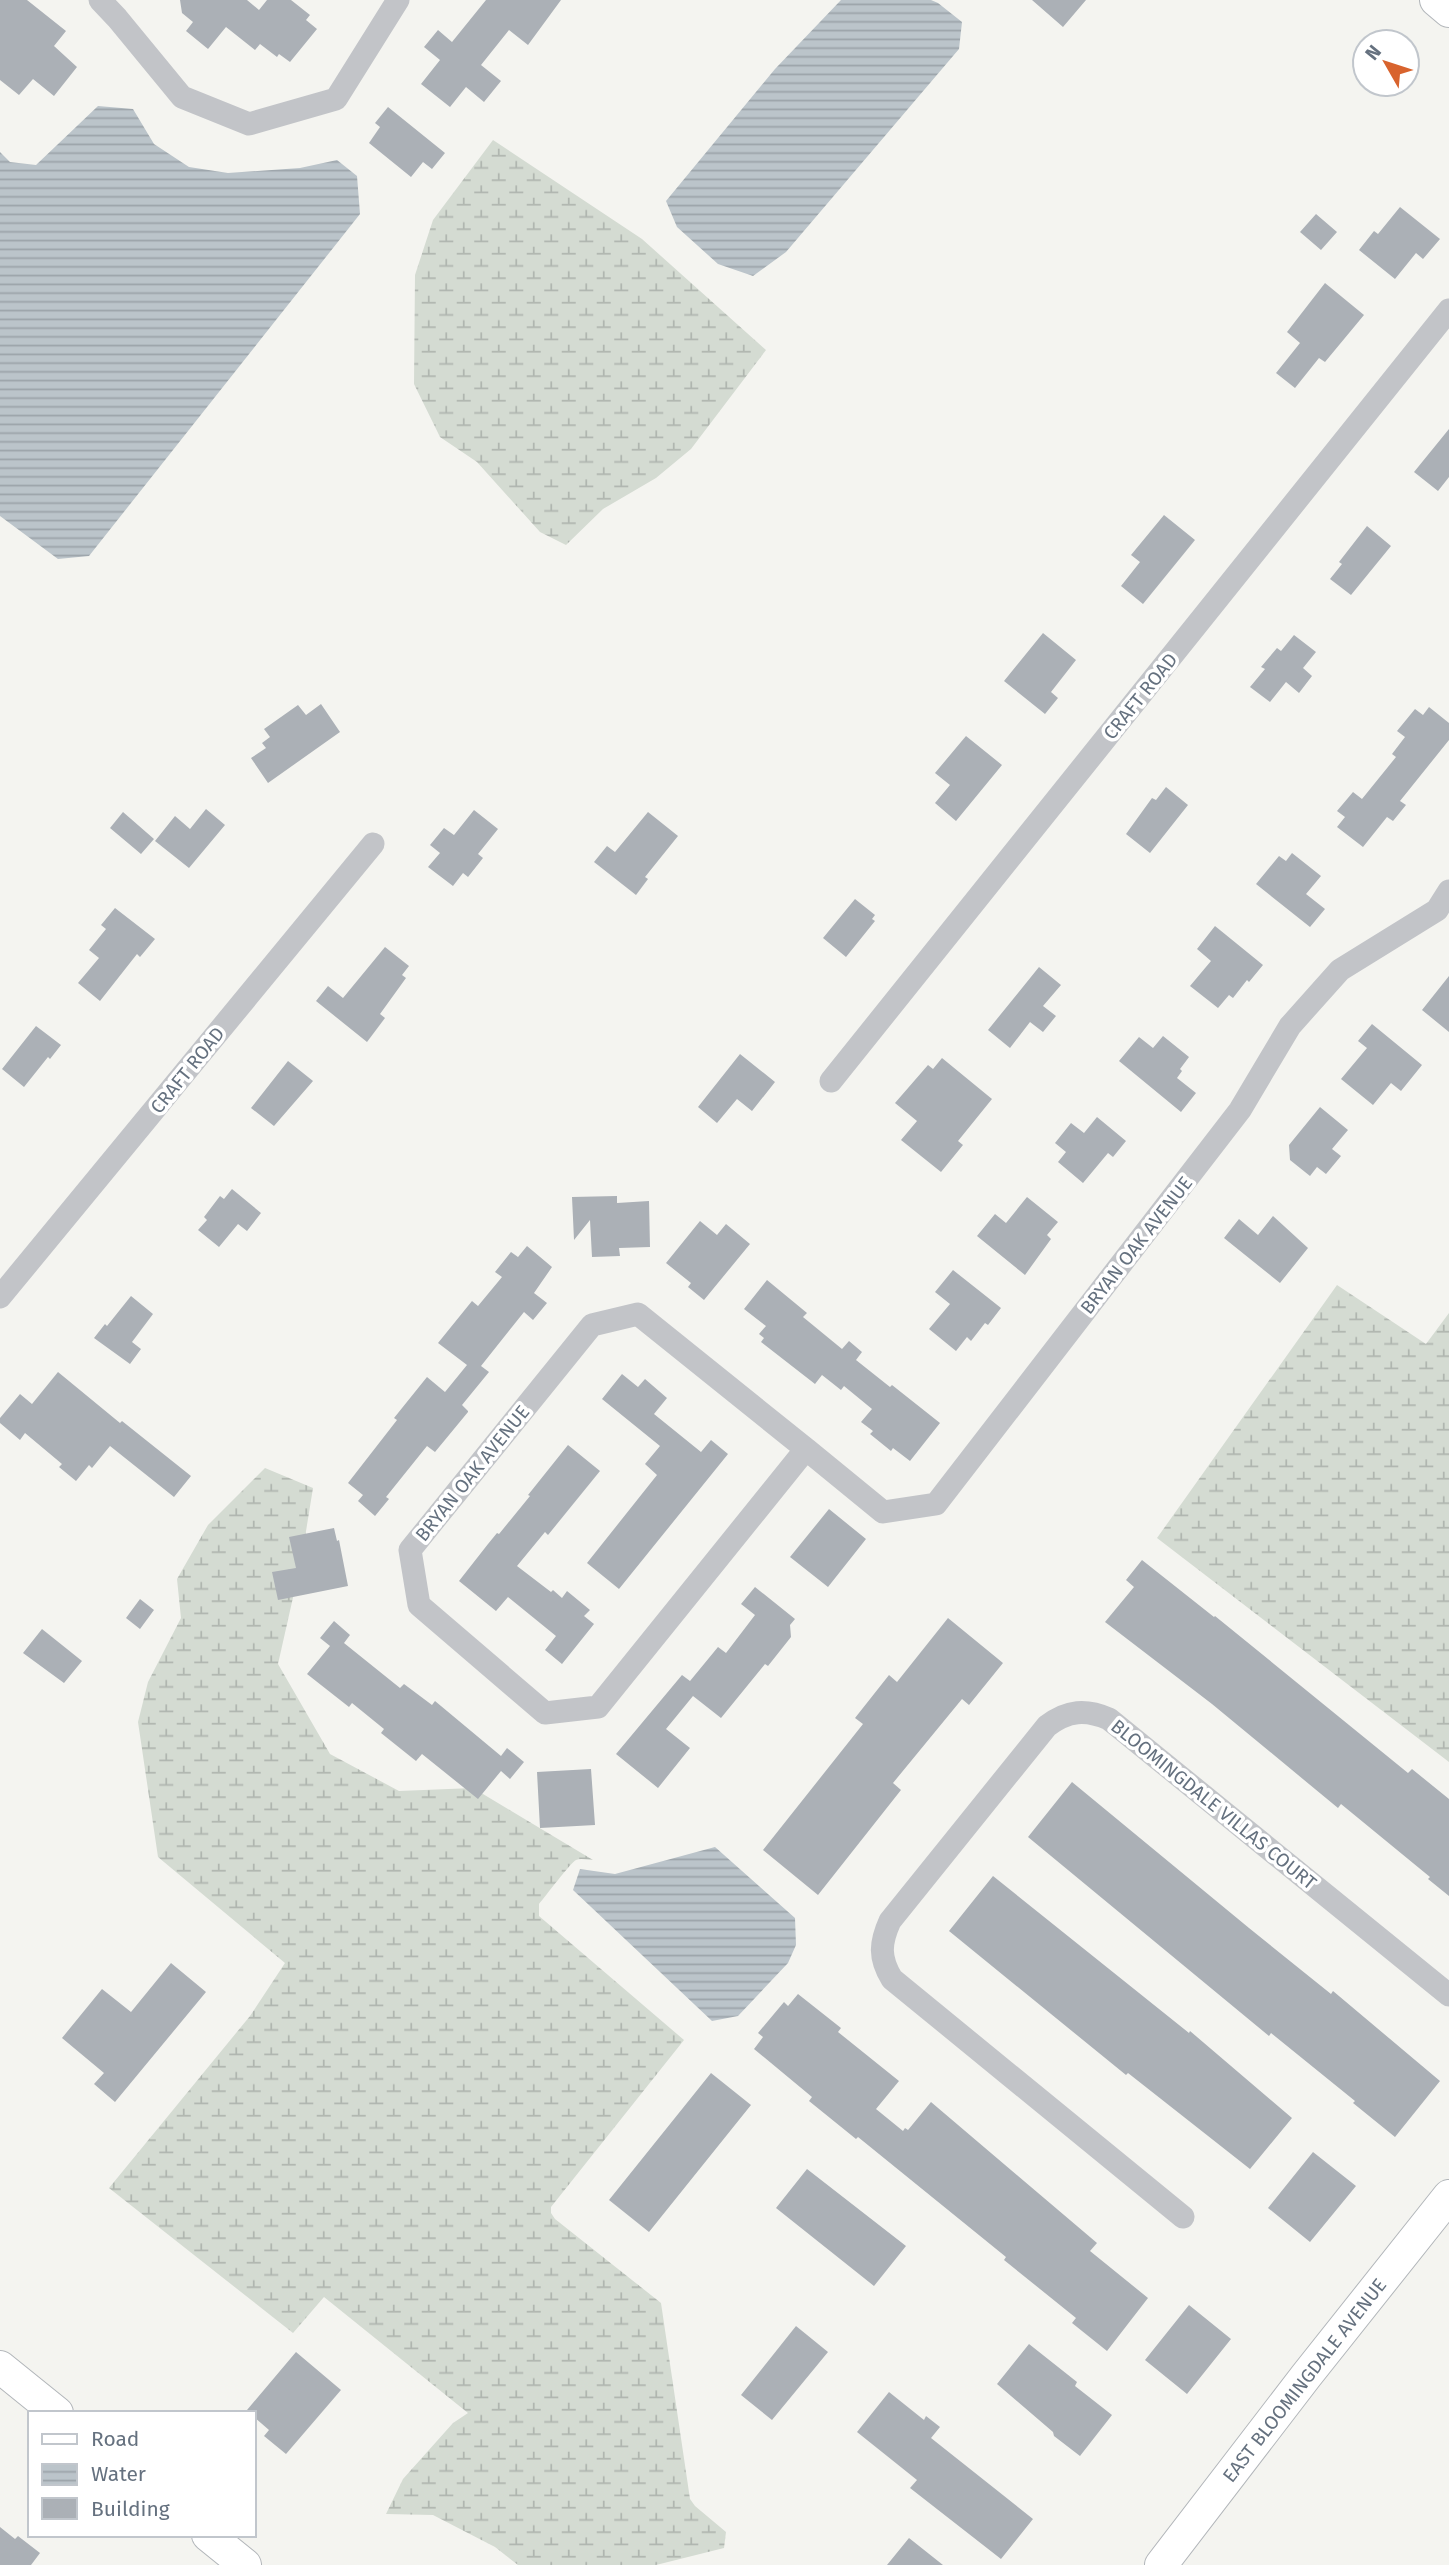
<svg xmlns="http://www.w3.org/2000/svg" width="1449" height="2565" font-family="'Fira Sans',sans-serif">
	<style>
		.wetland { fill: url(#wetland-marsh) }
		.water { fill: url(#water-rules) }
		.building { fill: #abb0b6 }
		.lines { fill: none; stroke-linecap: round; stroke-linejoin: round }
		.secondary-casing { stroke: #b2b6ba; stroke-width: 34 }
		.street { stroke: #c2c4c8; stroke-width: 23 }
		.secondary { stroke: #fff; stroke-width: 32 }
		.labels { text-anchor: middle; stroke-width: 7; stroke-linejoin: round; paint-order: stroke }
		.street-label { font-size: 19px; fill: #65717f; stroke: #fff }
	</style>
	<defs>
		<pattern id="wetland-marsh" width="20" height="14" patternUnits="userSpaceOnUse" patternTransform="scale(1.75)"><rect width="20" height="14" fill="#d4dbd2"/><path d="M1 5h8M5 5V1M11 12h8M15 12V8" fill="none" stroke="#b0b6b0"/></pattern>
		<pattern id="water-rules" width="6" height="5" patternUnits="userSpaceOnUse" patternTransform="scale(1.75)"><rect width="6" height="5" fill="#bbc4ca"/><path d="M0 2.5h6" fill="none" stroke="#9ca4a9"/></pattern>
	</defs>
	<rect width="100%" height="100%" fill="#f4f4f0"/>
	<path class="wetland" d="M 493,140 L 642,239 L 766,350 L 691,449 L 656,478 L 603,509 L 566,545 L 540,532 L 477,462 L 440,437 L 414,384 L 415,275 L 433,220 Z
		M 1337,1285 L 1426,1344 L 1449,1313 L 1449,1762 L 1157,1538 Z
		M 265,1468 L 313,1488 L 301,1562 L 278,1664 L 330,1754 L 399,1791 L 473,1788 L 593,1860 C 588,1860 581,1858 576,1860 C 571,1862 545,1897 539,1904 L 539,1916 L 684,2040 L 551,2207 L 551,2213 L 555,2219 L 661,2303 L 690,2499 L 695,2506 L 726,2532 L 724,2548 L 656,2565 L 518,2565 L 495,2547 L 433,2515 L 386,2514 L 403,2479 L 453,2423 L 468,2413 L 324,2297 L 293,2333 L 109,2188 L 250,2016 L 285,1963 L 158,1857 L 138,1722 L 148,1682 L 181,1618 L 177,1579 L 208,1525 Z"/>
	<path class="water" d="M 841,0 L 931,0 L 938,3 L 962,22 L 959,49 L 786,252 L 753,276 L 718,264 L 677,227 L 666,201 L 775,69 Z
		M 98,106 L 133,109 L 154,144 L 189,167 L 228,173 L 300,168 L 337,160 L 357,176 L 360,214 L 89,556 L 58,559 L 0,516 L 0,152 L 10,162 L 36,165 Z
		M 715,1847 L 795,1918 L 796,1945 L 788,1963 L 738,2016 L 712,2021 L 573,1890 L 580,1869 L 615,1874 Z"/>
	<path class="building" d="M 0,0 L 27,0 L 66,31 L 54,46 L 77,67 L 54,96 L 33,79 L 19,95 L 0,80 Z
		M 180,0 L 247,0 L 259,10 L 267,0 L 291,0 L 310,15 L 306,20 L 317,29 L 290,62 L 279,54 L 277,57 L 260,44 L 255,50 L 226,27 L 208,49 L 186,31 L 193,22 L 182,13 Z
		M 486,0 L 561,0 L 528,45 L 509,30 L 481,65 L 501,81 L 484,102 L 466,87 L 450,107 L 421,84 L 440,60 L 424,47 L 438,30 L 452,42 Z
		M 1032,0 L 1086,0 L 1063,27 Z
		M 388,107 L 445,153 L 432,169 L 423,162 L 411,177 L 369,143 L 380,127 L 375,123 Z
		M 1400,207 L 1440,239 L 1423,259 L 1416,253 L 1395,279 L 1359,250 L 1374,231 L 1378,234 Z
		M 1316,214 L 1337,232 L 1321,250 L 1300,232 Z
		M 1325,283 L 1364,315 L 1325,362 L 1319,358 L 1295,388 L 1276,373 L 1300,343 L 1287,332 Z
		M 1449,429 L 1449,477 L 1438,491 L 1414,472 Z
		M 1164,515 L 1195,540 L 1143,604 L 1121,586 L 1140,562 L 1131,555 Z
		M 1367,526 L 1391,546 L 1351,595 L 1330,579 L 1342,564 L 1339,562 Z
		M 1043,633 L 1076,660 L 1051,692 L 1058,698 L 1045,714 L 1004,681 Z
		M 1294,635 L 1316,652 L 1303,668 L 1312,676 L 1299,693 L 1286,682 L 1270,702 L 1250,687 L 1265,669 L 1261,667 L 1277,648 L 1281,651 Z
		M 321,704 L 340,732 L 268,783 L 251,758 L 266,748 L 262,743 L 270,737 L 264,729 L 298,705 L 306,715 Z
		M 1429,707 L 1449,723 L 1449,740 L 1400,801 L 1406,805 L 1393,821 L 1387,817 L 1363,847 L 1337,827 L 1345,817 L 1337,811 L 1353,792 L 1362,799 L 1396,757 L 1392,754 L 1405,737 L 1397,731 L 1415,709 L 1423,715 Z
		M 966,736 L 1002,765 L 956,821 L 935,803 L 950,785 L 935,773 Z
		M 1166,787 L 1188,805 L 1150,853 L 1126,834 L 1152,798 L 1156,800 Z
		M 206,809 L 225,825 L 189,868 L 155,841 L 175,816 L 190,829 Z
		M 474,810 L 498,829 L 478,854 L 483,858 L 468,877 L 463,873 L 453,886 L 428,867 L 440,853 L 430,845 L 444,828 L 454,835 Z
		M 123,812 L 154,839 L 141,854 L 110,828 Z
		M 648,812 L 678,836 L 645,877 L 648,879 L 636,895 L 594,862 L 607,846 L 615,852 Z
		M 1292,853 L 1321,876 L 1306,894 L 1325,909 L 1310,927 L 1256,884 L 1279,856 L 1286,861 Z
		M 855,899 L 875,915 L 872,919 L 875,921 L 846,957 L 823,938 Z
		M 115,908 L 155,939 L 140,957 L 137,954 L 100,1001 L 78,983 L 99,958 L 89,950 L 106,929 L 101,925 Z
		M 1215,926 L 1263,965 L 1249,982 L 1247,980 L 1233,998 L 1229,995 L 1218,1008 L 1190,986 L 1211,961 L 1197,949 Z
		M 385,947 L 409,966 L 402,975 L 406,978 L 380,1014 L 385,1018 L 367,1042 L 316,1001 L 328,986 L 343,998 Z
		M 1039,967 L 1061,985 L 1043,1006 L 1056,1016 L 1043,1032 L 1030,1022 L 1010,1048 L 988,1030 Z
		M 1449,976 L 1449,1032 L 1422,1010 Z
		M 1372,1024 L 1422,1065 L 1401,1091 L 1391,1083 L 1373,1105 L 1341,1079 L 1367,1048 L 1358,1041 Z
		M 36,1026 L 61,1045 L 50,1059 L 48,1057 L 24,1087 L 2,1069 Z
		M 1163,1036 L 1189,1057 L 1180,1069 L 1182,1071 L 1177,1078 L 1196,1093 L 1181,1112 L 1119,1061 L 1139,1037 L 1153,1048 Z
		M 740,1054 L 775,1082 L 752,1111 L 737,1099 L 717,1123 L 698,1107 Z
		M 942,1058 L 992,1099 L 958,1141 L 963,1145 L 941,1172 L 901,1140 L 917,1121 L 895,1103 L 928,1065 L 933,1069 Z
		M 288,1061 L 313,1081 L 274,1126 L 251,1108 Z
		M 1320,1107 L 1348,1130 L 1332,1149 L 1341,1156 L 1326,1174 L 1317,1167 L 1310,1176 L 1290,1160 L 1289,1145 Z
		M 1097,1117 L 1126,1141 L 1113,1157 L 1108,1153 L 1083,1183 L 1058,1162 L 1066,1152 L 1055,1143 L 1071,1123 L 1084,1133 Z
		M 232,1189 L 261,1213 L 247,1231 L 238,1224 L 219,1247 L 198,1230 L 207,1220 L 204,1217 L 220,1196 L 224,1199 Z
		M 617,1196 L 617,1203 L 649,1201 L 650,1247 L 619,1248 L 620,1256 L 592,1257 L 590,1220 L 574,1240 L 572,1197 Z
		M 1027,1197 L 1058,1222 L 1047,1235 L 1051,1239 L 1025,1275 L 977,1236 L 995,1214 L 1006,1223 Z
		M 1273,1216 L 1308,1248 L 1280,1283 L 1224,1238 L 1239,1219 L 1258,1235 Z
		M 700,1221 L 717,1235 L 726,1224 L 750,1244 L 704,1300 L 688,1287 L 691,1283 L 666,1263 Z
		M 527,1246 L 552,1267 L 534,1293 L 547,1303 L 533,1320 L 524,1312 L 481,1366 L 489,1372 L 462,1405 L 468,1411 L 468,1412 L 435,1452 L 427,1446 L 386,1497 L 389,1499 L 375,1516 L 358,1501 L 363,1495 L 348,1483 L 397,1420 L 394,1418 L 427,1377 L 445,1392 L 467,1365 L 438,1343 L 472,1301 L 478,1306 L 502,1277 L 495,1272 L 511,1252 L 518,1257 Z
		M 953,1270 L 1001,1308 L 988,1325 L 985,1323 L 971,1341 L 967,1337 L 956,1351 L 929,1329 L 950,1304 L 935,1292 Z
		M 767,1280 L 807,1313 L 803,1317 L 842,1349 L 849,1341 L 862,1352 L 856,1360 L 890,1387 L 892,1385 L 940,1423 L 910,1461 L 893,1448 L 891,1451 L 870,1434 L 873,1431 L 861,1422 L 872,1409 L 844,1386 L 841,1390 L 822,1375 L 815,1384 L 761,1342 L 764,1338 L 759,1334 L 766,1326 L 744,1309 Z
		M 131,1296 L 153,1314 L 132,1342 L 141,1349 L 130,1364 L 94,1338 L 105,1324 L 107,1326 Z
		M 58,1372 L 120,1423 L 122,1421 L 191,1476 L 174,1497 L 110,1446 L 92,1468 L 89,1465 L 76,1481 L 59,1467 L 62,1464 L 25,1433 L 20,1440 L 0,1423 L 0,1418 L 20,1394 L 32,1404 Z
		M 622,1374 L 638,1387 L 645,1379 L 667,1398 L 654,1414 L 701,1452 L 711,1440 L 728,1454 L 619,1589 L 587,1563 L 657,1475 L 645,1464 L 660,1446 L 602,1399 Z
		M 568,1445 L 600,1471 L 548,1535 L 545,1532 L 517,1566 L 551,1592 L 553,1590 L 562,1598 L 567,1591 L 590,1610 L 584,1616 L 594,1624 L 562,1664 L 545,1650 L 556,1636 L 508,1597 L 496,1611 L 459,1581 L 488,1544 L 497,1533 L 499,1534 L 530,1496 L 528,1495 Z
		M 829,1509 L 866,1539 L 828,1587 L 790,1557 Z
		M 334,1528 L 337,1541 L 339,1540 L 348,1586 L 278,1600 L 272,1572 L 296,1568 L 289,1537 Z
		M 1142,1560 L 1214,1617 L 1215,1616 L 1408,1773 L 1412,1769 L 1449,1799 L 1449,1896 L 1428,1879 L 1430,1877 L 1341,1804 L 1338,1808 L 1212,1704 L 1105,1622 L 1134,1587 L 1126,1580 Z
		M 755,1587 L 795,1619 L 790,1625 L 791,1637 L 768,1666 L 765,1664 L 721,1718 L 693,1696 L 666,1729 L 690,1748 L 658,1788 L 616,1754 L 682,1675 L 690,1681 L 718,1647 L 726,1653 L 755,1615 L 741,1604 Z
		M 140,1599 L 154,1610 L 140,1629 L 126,1618 Z
		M 948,1618 L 1003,1663 L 969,1705 L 962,1699 L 893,1783 L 901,1790 L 818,1895 L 763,1850 L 863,1724 L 855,1718 L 889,1675 L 897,1682 Z
		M 334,1621 L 350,1635 L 344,1643 L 400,1688 L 404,1684 L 432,1705 L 435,1701 L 501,1756 L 507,1748 L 524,1762 L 510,1779 L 501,1771 L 478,1799 L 422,1754 L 416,1761 L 381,1733 L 384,1729 L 352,1703 L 349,1707 L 307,1674 L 330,1646 L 320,1638 Z
		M 42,1629 L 82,1661 L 64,1683 L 23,1653 Z
		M 591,1769 L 595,1825 L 540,1828 L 537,1772 Z
		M 1072,1782 L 1249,1928 L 1331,1994 L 1333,1991 L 1440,2081 L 1395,2137 L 1353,2103 L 1355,2101 L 1271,2033 L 1269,2036 L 1028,1837 Z
		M 993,1876 L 1189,2033 L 1190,2031 L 1292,2118 L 1250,2169 L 1128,2073 L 1126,2075 L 949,1931 Z
		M 171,1963 L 206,1992 L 115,2102 L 94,2084 L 104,2073 L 62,2038 L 102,1989 L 131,2012 Z
		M 798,1994 L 841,2028 L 838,2032 L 899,2081 L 876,2109 L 903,2131 L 905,2128 L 908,2130 L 931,2102 L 1097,2243 L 1090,2251 L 1148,2298 L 1107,2351 L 1072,2323 L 1076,2318 L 1004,2260 L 1006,2257 L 858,2137 L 856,2139 L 809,2101 L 812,2097 L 754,2049 L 763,2037 L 758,2033 L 784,2002 L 788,2006 Z
		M 711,2073 L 751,2105 L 649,2232 L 609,2200 Z
		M 1313,2152 L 1356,2186 L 1310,2242 L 1268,2208 Z
		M 807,2169 L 906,2246 L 874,2286 L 776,2208 Z
		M 1189,2305 L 1231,2339 L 1187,2394 L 1145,2360 Z
		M 796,2326 L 828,2352 L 772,2420 L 741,2395 Z
		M 1029,2344 L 1077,2382 L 1075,2386 L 1112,2415 L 1080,2456 L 1054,2436 L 1053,2432 L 997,2384 Z
		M 296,2352 L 341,2390 L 286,2454 L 264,2436 L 269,2430 L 254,2417 L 254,2413 L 247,2410 Z
		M 889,2392 L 924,2420 L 926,2416 L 940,2427 L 931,2438 L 1033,2519 L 1001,2559 L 910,2488 L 917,2480 L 857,2432 Z
		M 0,2527 L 15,2539 L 18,2536 L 40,2553 L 31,2565 L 0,2565 Z
		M 909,2538 L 943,2565 L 887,2565 Z"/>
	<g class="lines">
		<defs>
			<path id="secondary" d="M 1436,0 L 1449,11
				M 0,2367 L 57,2413
				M 208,2535 L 245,2565
				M 1161,2565 L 1306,2376 L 1449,2196"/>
		</defs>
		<use href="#secondary" class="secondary-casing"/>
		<path class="street" d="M 100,0 L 117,18 L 182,97 L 249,124 L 336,99 L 398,0
			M 831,1081 L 1449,310
			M 0,1297 L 373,844
			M 638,1314 L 806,1449 L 598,1707 L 545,1713 L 419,1605 L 410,1550 L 592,1325 Z
			M 806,1449 L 883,1512 L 936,1504 L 1240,1110 L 1290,1026 L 1340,970 L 1437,910 L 1449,891
			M 1183,2217 L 892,1979 C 879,1958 880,1943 890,1921 L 1047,1726 C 1068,1710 1086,1709 1109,1719 L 1449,1995"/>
		<use href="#secondary" class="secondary"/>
	</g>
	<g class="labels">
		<g class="street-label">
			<text transform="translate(1140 696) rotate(-51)" y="7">CRAFT ROAD</text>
			<text transform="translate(187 1070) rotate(-51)" y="7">CRAFT ROAD</text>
			<text transform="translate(1136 1245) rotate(-52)" y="7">BRYAN OAK AVENUE</text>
			<text transform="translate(472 1473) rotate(-51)" y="7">BRYAN OAK AVENUE</text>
			<text transform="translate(1214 1804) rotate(39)" y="7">BLOOMINGDALE VILLAS COURT</text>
			<text transform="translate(1304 2380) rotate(-52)" y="7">EAST BLOOMINGDALE AVENUE</text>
		</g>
	</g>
	<rect x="28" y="2411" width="228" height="126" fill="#ffffff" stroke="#c1c6cc" stroke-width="2"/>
	<rect x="42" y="2434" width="35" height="10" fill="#ffffff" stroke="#c1c6cc" stroke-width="2"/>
	<text x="91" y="2446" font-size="21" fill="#65717f">Road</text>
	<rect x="42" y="2464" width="35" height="21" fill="url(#water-rules)" stroke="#c1c6cc" stroke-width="2"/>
	<text x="91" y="2481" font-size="21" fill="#65717f">Water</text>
	<rect x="42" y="2498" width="35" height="21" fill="#abb0b6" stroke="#c1c6cc" stroke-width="2"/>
	<text x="91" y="2516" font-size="21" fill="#65717f">Building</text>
	<g transform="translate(1386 63) rotate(309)"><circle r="33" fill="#ffffff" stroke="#c1c6cc" stroke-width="2"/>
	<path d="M0-5L12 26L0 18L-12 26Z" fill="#d8632d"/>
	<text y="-10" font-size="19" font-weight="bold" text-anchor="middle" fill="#65717f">N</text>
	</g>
</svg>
